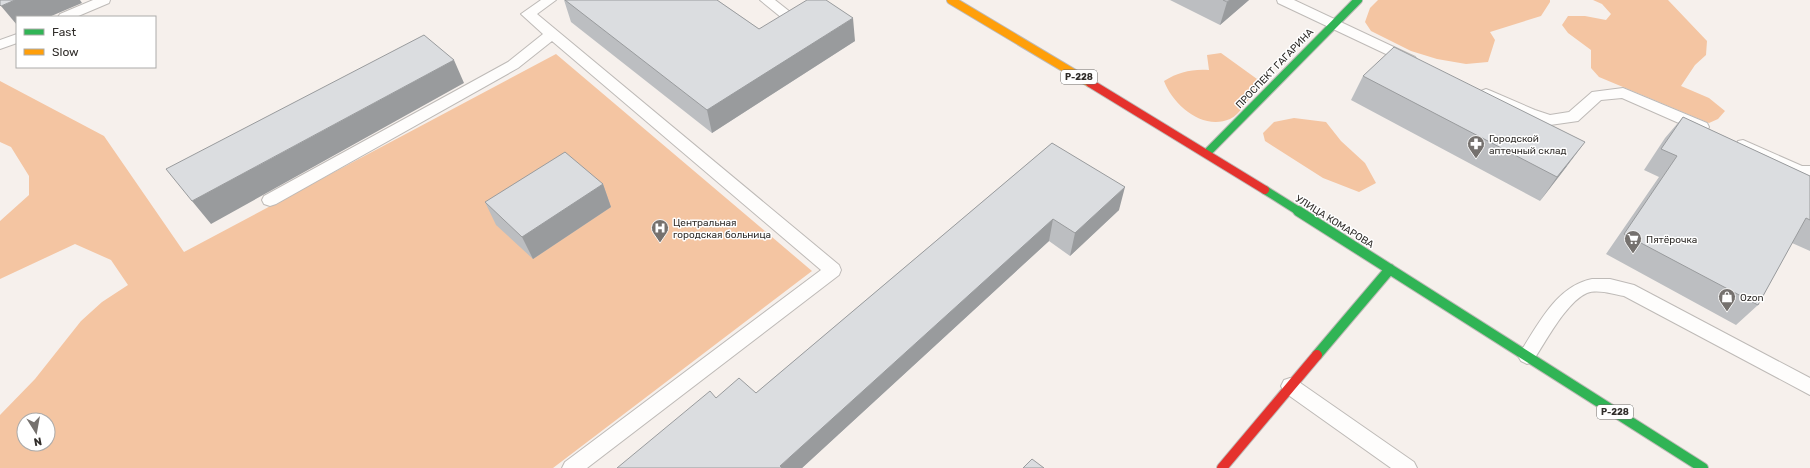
<svg xmlns="http://www.w3.org/2000/svg" width="1810" height="468" font-family="Rubik,sans-serif">
	<style>
		.forest { fill: #f4c5a2; fill-rule: evenodd }
		.lines { fill: none; stroke-linecap: round; stroke-linejoin: round }
		.lane-casing { stroke: #bebab7; stroke-width: 2 }
		.fast-far1-casing { stroke: #bebab7; stroke-width: 10 }
		.fast-casing { stroke: #bebab7; stroke-width: 12 }
		.slow-casing { stroke: #bebab7; stroke-width: 10 }
		.jam-far1-casing { stroke: #bebab7; stroke-width: 10 }
		.jam-casing { stroke: #bebab7; stroke-width: 12 }
		.lane { fill: #fefdfc; fill-rule: evenodd }
		.fast-far1 { stroke: #30b455; stroke-width: 8 }
		.fast { stroke: #30b455; stroke-width: 10 }
		.slow { stroke: #ff9f0a; stroke-width: 8 }
		.jam-far1 { stroke: #e5322d; stroke-width: 8 }
		.jam { stroke: #e5322d; stroke-width: 10 }
		.wall { fill: #bcbec1 }
		.shaded-wall { fill: #999b9d }
		.building { fill: #dbdde0; stroke: #999b9d }
		.labels { text-anchor: middle; stroke-width: 3; stroke-linejoin: round; paint-order: stroke }
		.shield { fill: #fff; stroke: #6e6c6a; stroke-width: 1 }
		.shield-label { font-size: 9px; font-weight: bold; fill: #302d2a }
		.street-label { font-size: 10px; fill: #302d2a; stroke: #fff }
		.poi-label { font-size: 10px; fill: #302d2a; stroke: #fff; text-anchor: start }
	</style>
	<rect width="100%" height="100%" fill="#f6f0ec"/>
	<path class="forest" d="M 1378,0 L 1550,0 L 1550,2 L 1541,16 L 1490,32 L 1495,40 L 1488,62 L 1466,64 L 1437,59 L 1411,51 L 1371,31 L 1365,22 L 1370,8 Z
		M 1593,0 L 1668,0 L 1707,41 L 1706,55 L 1695,65 L 1681,86 L 1709,98 L 1725,111 L 1718,119 L 1709,123 L 1599,77 L 1591,68 L 1591,50 L 1568,33 L 1562,25 L 1568,16 L 1585,16 L 1606,20 L 1611,14 L 1602,4 Z
		M 1221,53 L 1257,79 L 1257,89 C 1248,98 1241,114 1230,119 C 1203,131 1173,105 1164,81 C 1179,72 1191,69 1209,70 L 1207,55 Z
		M 556,54 L 812,271 L 553,468 L 0,468 L 0,415 L 35,379 L 81,321 L 102,302 L 128,285 L 111,260 L 75,244 L 0,279 L 0,221 L 29,195 L 29,176 L 11,147 L 0,142 L 0,81 L 104,136 L 184,252 ZM 24,420 L 48,420 L 48,444 L 24,444 Z
		M 1294,118 L 1326,122 L 1341,141 L 1365,163 L 1376,183 L 1359,192 L 1323,178 L 1265,141 L 1263,133 L 1274,122 Z"/>
	<g class="lines">
		<defs>
			<path id="lane" d="M 93,0 L 110,0 L 109,3 L 76,17 L 58,17 L 60,14 Z
				M 541,0 L 556,0 L 537,14 L 839,265 L 841,270 L 839,275 L 587,468 L 562,468 L 565,462 L 821,270 L 552,41 L 518,68 L 276,204 L 270,206 L 264,204 L 262,200 L 264,196 L 508,62 L 543,34 L 521,14 Z
				M 760,0 L 775,0 L 794,15 L 792,18 L 782,18 Z
				M 1277,0 L 1294,0 L 1415,57 L 1417,60 L 1415,63 L 1405,63 L 1278,3 Z
				M 17,34 L 17,43 L 0,49 L 0,40 Z
				M 1623,88 L 1707,123 L 1709,127 L 1707,131 L 1702,132 L 1697,131 L 1622,98 L 1601,100 L 1578,121 L 1550,125 L 1525,118 L 1481,97 L 1479,94 L 1481,91 L 1486,89 L 1491,91 L 1535,110 L 1550,115 L 1569,112 L 1592,92 Z
				M 1743,140 L 1802,166 L 1810,166 L 1810,178 L 1795,175 L 1738,149 L 1736,145 L 1738,141 Z
				M 1592,279 L 1610,279 L 1634,285 L 1810,378 L 1810,395 L 1624,296 C 1613,294 1598,289 1587,293 C 1566,302 1545,343 1533,361 L 1527,364 L 1521,361 L 1518,356 L 1521,351 C 1539,323 1557,286 1592,279 Z
				M 1290,378 L 1296,380 L 1414,462 L 1417,468 L 1391,468 L 1284,392 L 1281,386 L 1284,380 Z"/>
			<path id="fast-far1" d="M 1207,153 L 1358,0
				M 1265,190 L 1300,212"/>
			<path id="fast" d="M 1298,211 L 1703,468
				M 1317,355 L 1390,269"/>
			<path id="slow" d="M 951,0 L 1090,83"/>
			<path id="jam-far1" d="M 1090,83 L 1265,190"/>
			<path id="jam" d="M 1222,468 L 1317,355"/>
		</defs>
		<use href="#lane" class="lane-casing"/>
		<use href="#fast-far1" class="fast-far1-casing"/>
		<use href="#fast" class="fast-casing"/>
		<use href="#slow" class="slow-casing"/>
		<use href="#jam-far1" class="jam-far1-casing"/>
		<use href="#jam" class="jam-casing"/>
		<use href="#lane" class="lane"/>
		<use href="#fast-far1" class="fast-far1"/>
		<use href="#fast" class="fast"/>
		<use href="#slow" class="slow"/>
		<use href="#jam-far1" class="jam-far1"/>
		<use href="#jam" class="jam"/>
	</g>
	<path class="wall" d="M 564,0 L 717,0 L 759,29 L 855,41 L 712,133 L 571,22 Z
		M 1170,0 L 1249,0 L 1220,25 Z
		M 1363,76 L 1567,166 L 1540,201 L 1351,100 Z
		M 1683,117 L 1810,176 L 1810,251 L 1792,243 L 1758,305 L 1736,325 L 1606,254 L 1659,177 L 1644,170 L 1665,138 Z
		M 1052,143 L 1119,210 L 1070,256 L 1049,241 L 802,468 L 716,398 L 756,393 Z
		M 603,184 L 611,207 L 533,259 L 496,225 L 485,202 Z"/>
	<path class="shaded-wall" d="M 15,0 L 80,0 L 82,3 L 49,17 L 17,17 L 17,25 L 1,6 Z
		M 1230,0 L 1249,0 L 1220,25 L 1227,2 Z
		M 853,18 L 855,41 L 712,133 L 707,110 Z
		M 454,60 L 464,83 L 211,224 L 192,201 Z
		M 1585,142 L 1567,166 L 1540,201 L 1557,177 Z
		M 603,184 L 611,207 L 533,259 L 522,237 Z
		M 1125,187 L 1119,210 L 1070,256 L 1075,233 Z
		M 1053,219 L 1049,241 L 802,468 L 780,468 L 780,466 Z"/>
	<path class="building" d="M 0,0 L 15,0 L 1,6 L 0,5 Z
		M 565,0 L 717,0 L 759,29 L 807,0 L 826,0 L 853,18 L 707,110 Z
		M 1223,0 L 1230,0 L 1227,2 Z
		M 424,35 L 454,60 L 192,201 L 166,169 Z
		M 1394,47 L 1585,142 L 1557,177 L 1363,76 Z
		M 1683,117 L 1810,176 L 1810,220 L 1806,218 L 1758,305 L 1624,234 L 1677,156 L 1661,149 Z
		M 1052,143 L 1125,187 L 1075,233 L 1053,219 L 780,466 L 782,468 L 617,468 L 710,391 L 716,398 L 739,378 L 756,393 Z
		M 565,152 L 603,184 L 522,237 L 485,202 Z
		M 1032,459 L 1044,468 L 1023,468 Z"/>
	<defs>
		<symbol id="pharmacy-pin" viewBox="-11 -11 22 30"><path d="M0 17L-7.5 6A9.5 9.5 0 1 1 7.5 6Z" fill="#75716e" stroke="#fff"/><path d="M-2-6h4v4h4v4h-4v4h-4v-4h-4v-4h4Z" fill="#fff"/></symbol>
		<symbol id="hospital-pin" viewBox="-11 -11 22 30"><path d="M0 17L-7.5 6A9.5 9.5 0 1 1 7.5 6Z" fill="#75716e" stroke="#fff"/><path d="M-5-5h3v3.5h4V-5h3V5h-3V1.5h-4V5h-3Z" fill="#fff"/></symbol>
		<symbol id="supermarket-pin" viewBox="-11 -11 22 30"><path d="M0 17L-7.5 6A9.5 9.5 0 1 1 7.5 6Z" fill="#75716e" stroke="#fff"/><path d="M-6-5.5h2.5l.6 2H6L4.5 2H-2.5L-4.4-4H-6ZM-1.5 3.2a1.3 1.3 0 1 0 .1 0ZM3 3.2a1.3 1.3 0 1 0 .1 0Z" fill="#fff"/></symbol>
		<symbol id="shop-pin" viewBox="-11 -11 22 30"><path d="M0 17L-7.5 6A9.5 9.5 0 1 1 7.5 6Z" fill="#75716e" stroke="#fff"/><path d="M-5-2.5h2.3a2.7 3.5 0 0 1 5.4 0H5L5.5 6h-11ZM-1.5-2.5h3a1.5 2.3 0 0 0-3 0Z" fill="#fff"/></symbol>
	</defs>
	<g fill-rule="evenodd">
		<use href="#pharmacy-pin" x="1466" y="134" width="20" height="27"/>
		<use href="#hospital-pin" x="650" y="218" width="20" height="27"/>
		<use href="#supermarket-pin" x="1623" y="229" width="20" height="27"/>
		<use href="#shop-pin" x="1717" y="287" width="20" height="27"/>
	</g>
	<g class="labels">
		<g class="shield">
			<rect x="1061" y="70" width="36" height="14" rx="3"/>
			<rect x="1597" y="405" width="36" height="14" rx="3"/>
		</g>
		<g class="shield-label">
			<text x="1079" y="80">Р-228</text>
			<text x="1615" y="415">Р-228</text>
		</g>
		<g class="street-label">
			<text transform="translate(1274 68) rotate(-46)" y="4">ПРОСПЕКТ ГАГАРИНА</text>
			<text transform="translate(1335 221) rotate(32)" y="4">УЛИЦА КОМАРОВА</text>
		</g>
		<g class="poi-label">
			<text x="1489" y="142">Городской<tspan x="1489" dy="12">аптечный склад</tspan></text>
			<text x="673" y="226">Центральная<tspan x="673" dy="12">городская больница</tspan></text>
			<text x="1646" y="243">Пятёрочка</text>
			<text x="1740" y="301">Ozon</text>
		</g>
	</g>
	<rect x="16" y="16" width="140" height="52" fill="#ffffff" stroke="#acabaa"/>
	<rect x="24" y="29" width="20" height="6" fill="#30b455" stroke="#acabaa"/>
	<text x="52" y="36" font-size="12" fill="#302d2a">Fast</text>
	<rect x="24" y="49" width="20" height="6" fill="#ff9f0a" stroke="#acabaa"/>
	<text x="52" y="56" font-size="12" fill="#302d2a">Slow</text>
	<g transform="translate(36 432) rotate(169)"><circle r="19" fill="#ffffff" stroke="#acabaa"/>
	<path d="M0-3L7 15L0 10L-7 15Z" fill="#75716e"/>
	<text y="-6" font-size="11" font-weight="bold" text-anchor="middle" fill="#302d2a">N</text>
	</g>
</svg>
